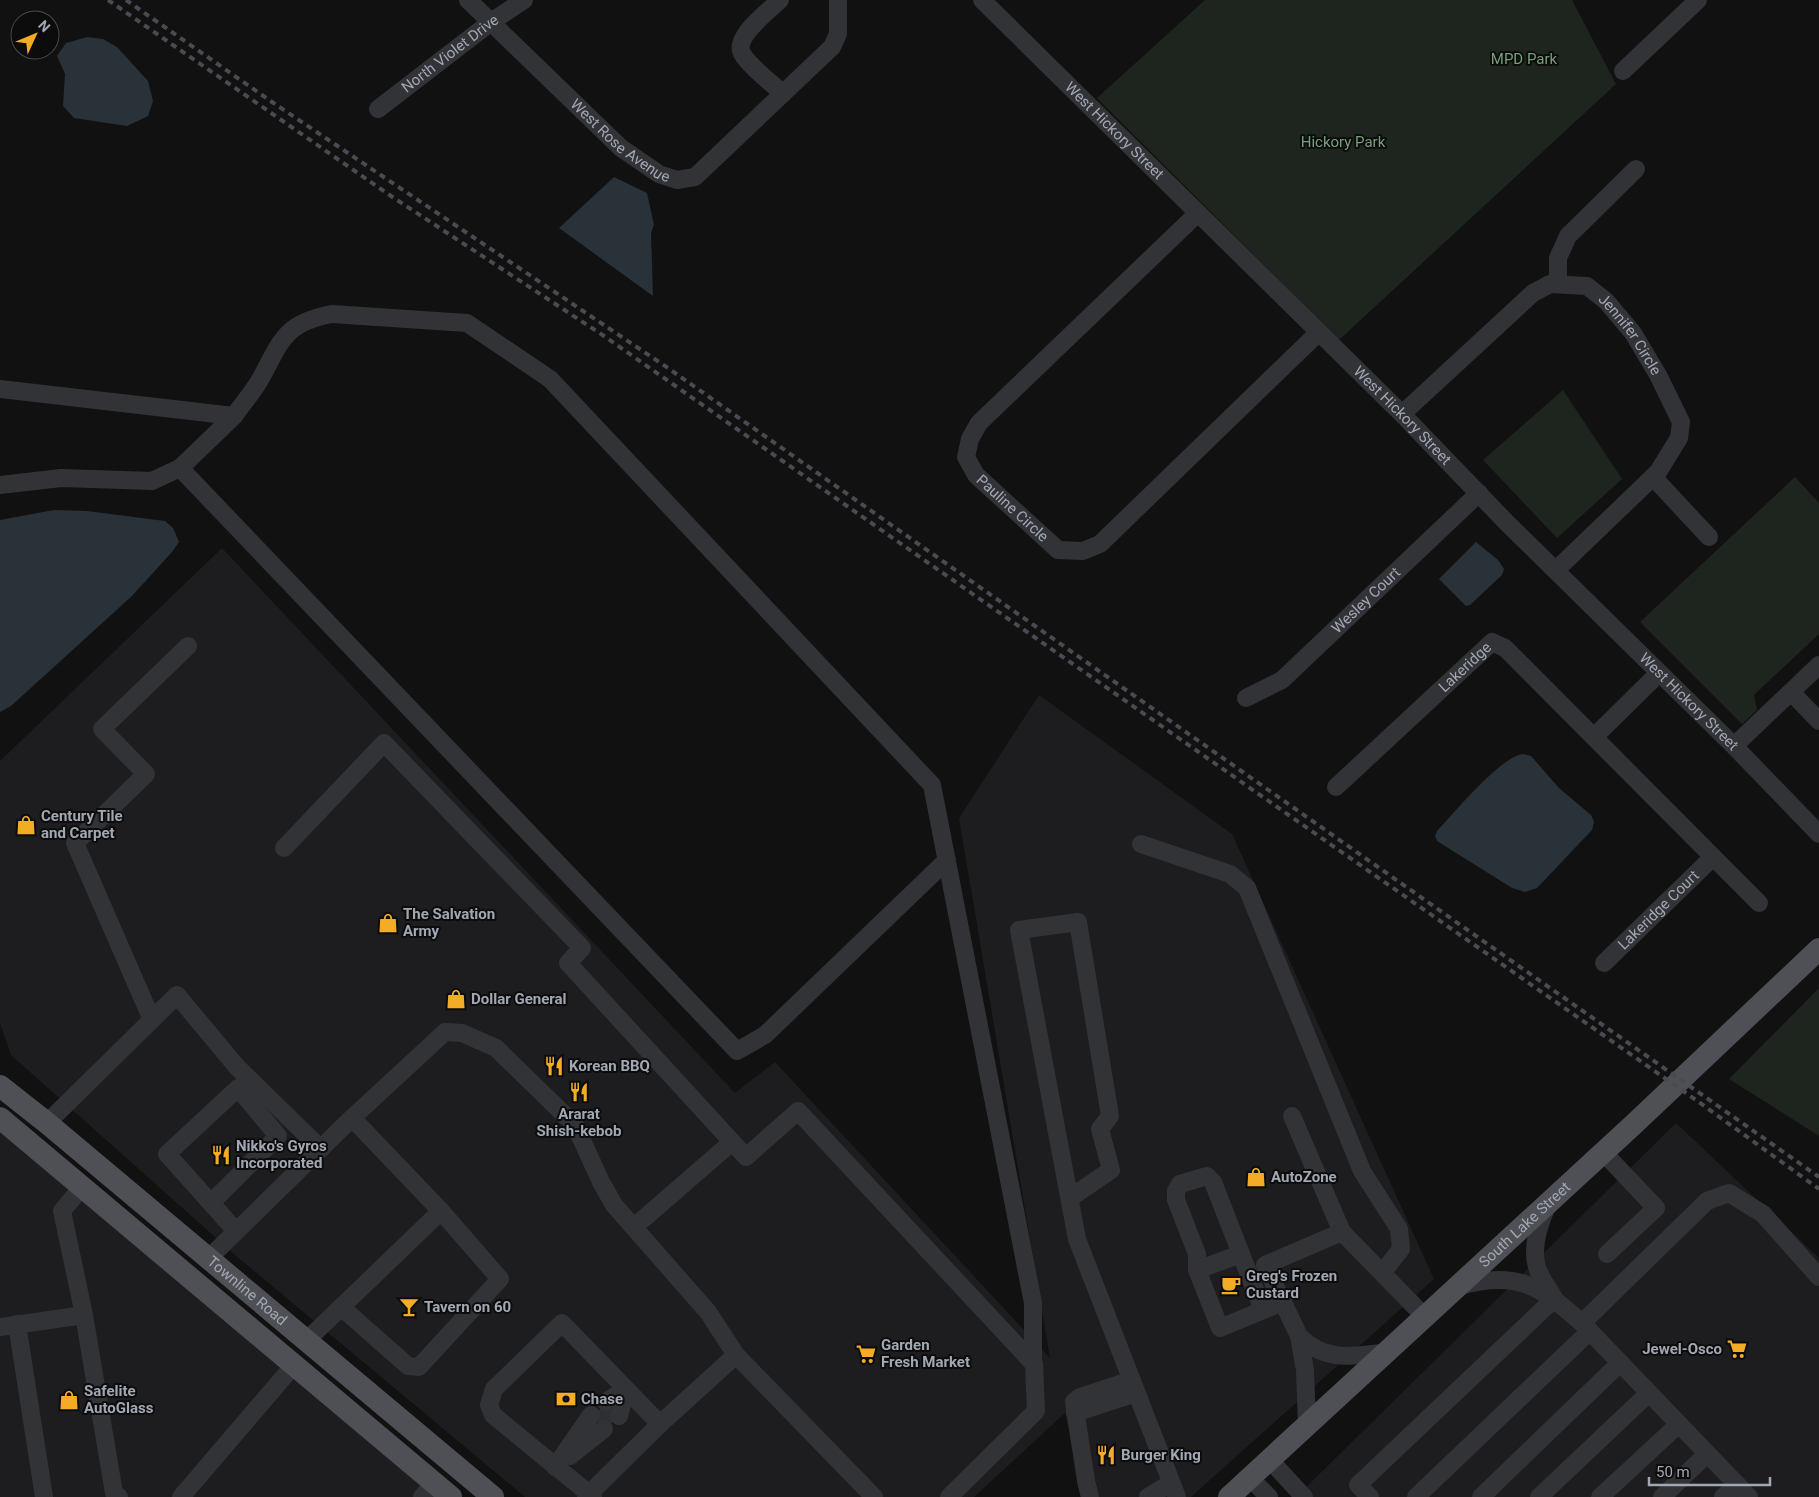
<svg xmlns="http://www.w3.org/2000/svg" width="1819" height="1497" font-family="Roboto,sans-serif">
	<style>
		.built { fill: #1d1d1f }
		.green { fill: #1d251e }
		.water { fill: #293238 }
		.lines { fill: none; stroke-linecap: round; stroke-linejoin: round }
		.minor-tunnel { stroke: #2e2f32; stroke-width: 18; stroke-dasharray: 18 9; stroke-linecap: butt }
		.minor { stroke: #323337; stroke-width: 18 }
		.major { stroke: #4e5056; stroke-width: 22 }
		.rail { stroke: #494b50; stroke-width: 4; stroke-dasharray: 6 5; stroke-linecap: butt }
		.labels { text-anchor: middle; stroke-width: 4; stroke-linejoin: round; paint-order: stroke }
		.street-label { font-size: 15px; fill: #a2a8b3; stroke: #0c0c0d }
		.park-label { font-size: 15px; fill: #789f7a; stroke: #0c0c0d }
		.poi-label { font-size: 15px; font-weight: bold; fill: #a2a8b3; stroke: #0c0c0d; text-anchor: start }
	</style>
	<rect width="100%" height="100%" fill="#111112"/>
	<path class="built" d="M 222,548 L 735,1093 L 775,1062 L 1050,1358 L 959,818 L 1039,695 L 1232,834 L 1434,1279 L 1191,1497 L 1083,1497 L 1065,1413 L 974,1497 L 525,1497 L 234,1254 L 11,1055 L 0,1023 L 0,761 Z
		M 1676,1123 L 1819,1258 L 1819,1497 L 1296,1497 Z
		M 0,1130 L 435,1497 L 0,1497 Z"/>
	<path class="green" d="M 1205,0 L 1572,0 L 1616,84 L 1339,340 L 1097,98 Z
		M 1563,390 L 1622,479 L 1557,538 L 1483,460 Z
		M 1795,477 L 1819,503 L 1819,634 L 1754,695 L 1757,710 L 1742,724 L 1640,622 Z
		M 1819,988 L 1819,1136 L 1729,1079 Z"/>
	<path class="water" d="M 87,37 L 103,39 L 117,47 L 148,81 L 153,101 L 148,116 L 127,126 L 74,118 L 63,106 L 65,74 L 57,56 L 66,43 Z
		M 614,177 L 647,193 L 654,225 L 651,233 L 653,296 L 559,228 Z
		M 54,510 L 87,511 L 165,521 L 173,528 L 179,542 L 172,552 L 132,596 L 11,706 L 0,712 L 0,520 Z
		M 1476,542 L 1498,560 L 1504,569 L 1502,575 L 1470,605 L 1466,606 L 1439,579 Z
		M 1523,754 L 1531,756 L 1559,788 L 1591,815 L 1594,822 L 1592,830 L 1537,888 L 1525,892 L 1512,888 L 1437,841 L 1435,836 L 1437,831 C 1455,812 1500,757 1523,754 Z"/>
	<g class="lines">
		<path class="minor-tunnel" d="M 599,1423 L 613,1409"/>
		<g class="minor">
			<path id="s1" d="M 468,0 L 621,148 L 659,174 L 677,180 L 695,177 L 832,47 L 838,34 L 838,0"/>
			<path d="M 780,0 C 769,11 731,38 743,55 C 751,68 772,83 783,94"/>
			<path id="s2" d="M 982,0 L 1402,414 L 1507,523 L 1734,746 L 1819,834"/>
			<path d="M 1623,71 L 1698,0"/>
			<path id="s3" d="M 378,109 L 491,22 L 524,0"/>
			<path id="s4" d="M 1198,213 L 979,423 L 970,439 L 966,457 L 976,475 L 1058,550 L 1083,551 L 1100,544 L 1318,333"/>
			<path d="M 1558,284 L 1558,258 L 1568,236 L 1636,169"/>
			<path d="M 0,389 L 234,416 L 180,468"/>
			<path id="s5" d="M 1402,414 L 1533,293 L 1550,284 L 1587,286 L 1606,301 L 1633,333 L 1658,375 L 1681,422 L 1679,438 L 1658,472 L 1556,570"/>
			<path d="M 234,416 C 243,403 254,391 261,378 C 282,339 285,323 332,314 L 467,323 L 550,379 L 932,785 L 1033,1303 L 1033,1362"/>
			<path d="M 1653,477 L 1709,537"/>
			<path d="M 0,485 L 61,478 L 152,481 L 180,468 L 737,1051 L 765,1035 L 947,860"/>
			<path d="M 1791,692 L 1819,721"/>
			<path id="s6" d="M 1246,698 L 1282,680 L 1479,493"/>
			<path d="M 1594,737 L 1658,674"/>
			<path d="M 1734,746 L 1819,665"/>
			<path id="s7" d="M 1336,787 L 1492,642 L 1505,648 L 1759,903"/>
			<path d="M 1141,844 L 1230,874 L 1247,888 L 1362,1171 L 1399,1229 L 1401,1249 L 1382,1273"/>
			<path d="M 284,848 L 384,743 L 582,948 L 568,963 L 746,1157 L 798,1111 L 1034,1364 L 1036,1411 L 949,1497"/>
			<path id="s8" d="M 1604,963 L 1713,857"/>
			<path d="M 152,1020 L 75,843 L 146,774 L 102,729 L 188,646"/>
			<path d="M 1292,1116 L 1342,1232"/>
			<path d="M 352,1118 L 445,1032 L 462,1033 L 496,1048 L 575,1125 L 601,1182 L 614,1205 L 708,1312 L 736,1355"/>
			<path d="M 47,1123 L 177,995 L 237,1067 L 321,1149"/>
			<path d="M 1603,1152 L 1656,1208 L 1607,1254"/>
			<path d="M 1070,1198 L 1111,1170 L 1100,1129 L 1110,1116 L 1078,922 L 1019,930 L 1077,1239 L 1177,1497"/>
			<path d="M 211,1203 L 278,1136 L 238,1088 L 167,1154 L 236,1231"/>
			<path d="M 1547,1206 C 1539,1224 1531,1247 1537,1267 C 1540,1278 1549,1289 1554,1298"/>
			<path d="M 634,1227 L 732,1142"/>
			<path d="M 209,1258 L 352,1118 L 441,1211 L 307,1340"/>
			<path d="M 1197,1270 L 1197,1254 L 1176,1200 L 1176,1191 L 1180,1184 L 1207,1176 L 1213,1182 L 1241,1254"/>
			<path d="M 1459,1286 C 1518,1270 1540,1286 1582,1323 L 1707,1201 L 1729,1193 L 1763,1214 L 1819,1277"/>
			<path d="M 341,1307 L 408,1366 L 419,1367 L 500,1279 L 441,1211"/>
			<path d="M 1263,1310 L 1241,1254 L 1197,1270 L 1220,1328 L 1283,1302"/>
			<path d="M 84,1315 L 114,1493 L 119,1497"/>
			<path d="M 1582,1323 L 1749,1497"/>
			<path d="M 17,1324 L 44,1497"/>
			<path d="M 0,1327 L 84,1315 L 62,1211 L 82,1187"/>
			<path d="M 1299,1336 C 1326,1363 1353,1356 1388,1352"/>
			<path d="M 606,1402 L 626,1389"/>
			<path d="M 1075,1413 L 1136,1393"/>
			<path d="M 619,1416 L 626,1389"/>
			<path d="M 1307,1425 L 1305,1370 L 1299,1336 L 1265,1265 L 1342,1232 L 1425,1317"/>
			<path d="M 570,1456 L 604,1429"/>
			<path d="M 1270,1460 L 1304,1497"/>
			<path d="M 555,1467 L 591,1415"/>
			<path d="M 1250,1478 L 1269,1497"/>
			<path d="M 181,1497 L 294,1365"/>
			<path d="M 422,1497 L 434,1482"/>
			<path d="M 586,1497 L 660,1424 L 736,1355 L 874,1497"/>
			<path d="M 593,1497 L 493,1415 L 489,1405 L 494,1389 L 562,1323 L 660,1424"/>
			<path d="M 1090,1497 L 1086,1481 L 1074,1402 L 1080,1397 L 1132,1380"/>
			<path d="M 1148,1497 L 1171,1483"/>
			<path d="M 1370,1497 L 1358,1485 L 1554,1299"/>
			<path d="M 1416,1497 L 1590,1331"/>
			<path d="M 1481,1497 L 1620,1363"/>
			<path d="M 1539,1497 L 1649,1393"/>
			<path d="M 1600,1497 L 1679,1424"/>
			<path d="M 1662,1497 L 1707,1454"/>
			<path d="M 1723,1497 L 1737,1484"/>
		</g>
		<g class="major">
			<path id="s9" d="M 0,1086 L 47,1123 L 493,1497"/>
			<path d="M 0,1118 L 451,1497"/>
			<path id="s10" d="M 1229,1497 L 1633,1125 L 1819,949"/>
		</g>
		<path class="rail" d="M 108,0 L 391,196 L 604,336 L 1696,1100 L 1819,1189
			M 126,0 L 272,102 L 668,368 L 1819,1177"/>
	</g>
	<defs>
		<symbol id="shop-bare" viewBox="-9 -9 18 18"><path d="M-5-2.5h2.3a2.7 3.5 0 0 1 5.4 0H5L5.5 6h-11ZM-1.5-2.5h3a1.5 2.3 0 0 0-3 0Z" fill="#f4ac27" stroke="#0c0c0d" stroke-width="2.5" paint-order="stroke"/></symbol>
		<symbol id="restaurant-bare" viewBox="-9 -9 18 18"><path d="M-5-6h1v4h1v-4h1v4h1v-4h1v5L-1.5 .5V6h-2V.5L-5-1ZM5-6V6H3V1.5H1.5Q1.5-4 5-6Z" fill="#f4ac27" stroke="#0c0c0d" stroke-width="2.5" paint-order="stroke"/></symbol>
		<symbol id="cafe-bare" viewBox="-9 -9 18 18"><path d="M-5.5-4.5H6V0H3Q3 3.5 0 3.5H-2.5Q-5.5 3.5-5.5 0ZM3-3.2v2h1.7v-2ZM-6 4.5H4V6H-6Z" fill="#f4ac27" stroke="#0c0c0d" stroke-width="2.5" paint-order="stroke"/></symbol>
		<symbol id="bar-bare" viewBox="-9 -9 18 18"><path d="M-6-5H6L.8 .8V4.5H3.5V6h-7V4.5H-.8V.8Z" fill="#f4ac27" stroke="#0c0c0d" stroke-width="2.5" paint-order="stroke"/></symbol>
		<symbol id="supermarket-bare" viewBox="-9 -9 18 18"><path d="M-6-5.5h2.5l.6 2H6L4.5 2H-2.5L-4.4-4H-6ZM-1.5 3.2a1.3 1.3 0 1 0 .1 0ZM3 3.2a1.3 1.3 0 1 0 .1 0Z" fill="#f4ac27" stroke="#0c0c0d" stroke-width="2.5" paint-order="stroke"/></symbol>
		<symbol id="bank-bare" viewBox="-9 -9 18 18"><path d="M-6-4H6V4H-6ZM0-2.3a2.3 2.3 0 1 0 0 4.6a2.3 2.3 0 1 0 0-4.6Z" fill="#f4ac27" stroke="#0c0c0d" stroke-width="2.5" paint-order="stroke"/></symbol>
	</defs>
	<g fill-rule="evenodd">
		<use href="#shop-bare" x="12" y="811" width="28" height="28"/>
		<use href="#shop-bare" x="374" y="909" width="28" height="28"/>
		<use href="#shop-bare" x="442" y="985" width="28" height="28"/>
		<use href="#restaurant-bare" x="540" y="1052" width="28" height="28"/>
		<use href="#restaurant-bare" x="565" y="1078" width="28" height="28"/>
		<use href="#restaurant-bare" x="207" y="1141" width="28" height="28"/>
		<use href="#shop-bare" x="1242" y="1163" width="28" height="28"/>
		<use href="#cafe-bare" x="1217" y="1271" width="28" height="28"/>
		<use href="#bar-bare" x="395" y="1293" width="28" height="28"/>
		<use href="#supermarket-bare" x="1723" y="1335" width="28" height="28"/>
		<use href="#supermarket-bare" x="852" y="1340" width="28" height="28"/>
		<use href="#bank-bare" x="552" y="1385" width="28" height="28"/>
		<use href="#shop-bare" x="55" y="1386" width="28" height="28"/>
		<use href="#restaurant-bare" x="1092" y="1441" width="28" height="28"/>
	</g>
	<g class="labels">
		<g class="street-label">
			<text dy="5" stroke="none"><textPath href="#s3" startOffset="91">North Violet Drive</textPath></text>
			<text dy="5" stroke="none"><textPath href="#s2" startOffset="186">West Hickory Street</textPath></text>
			<text dy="5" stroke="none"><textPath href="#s1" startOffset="208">West Rose Avenue</textPath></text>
			<text dy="5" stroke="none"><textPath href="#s5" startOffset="300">Jennifer Circle</textPath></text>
			<text dy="5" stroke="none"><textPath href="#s2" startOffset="591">West Hickory Street</textPath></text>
			<text dy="5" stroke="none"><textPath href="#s4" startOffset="410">Pauline Circle</textPath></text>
			<text dy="5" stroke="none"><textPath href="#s6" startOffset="156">Wesley Court</textPath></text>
			<text dy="5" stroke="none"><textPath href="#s7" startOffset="176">Lakeridge</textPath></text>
			<text dy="5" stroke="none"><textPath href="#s2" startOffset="996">West Hickory Street</textPath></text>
			<text dy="5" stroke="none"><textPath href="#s8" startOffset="76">Lakeridge Court</textPath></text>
			<text dy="5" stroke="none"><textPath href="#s10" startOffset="402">South Lake Street</textPath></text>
			<text dy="5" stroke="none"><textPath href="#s9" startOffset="321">Townline Road</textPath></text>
		</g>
		<g class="park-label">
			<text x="1524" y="64">MPD Park</text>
			<text x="1343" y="147">Hickory Park</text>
		</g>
		<g class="poi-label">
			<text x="41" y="821">Century Tile<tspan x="41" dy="17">and Carpet</tspan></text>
			<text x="403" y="919">The Salvation<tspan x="403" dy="17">Army</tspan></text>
			<text x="471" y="1004">Dollar General</text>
			<text x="569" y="1071">Korean BBQ</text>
			<text x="579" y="1119" text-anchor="middle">Ararat<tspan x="579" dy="17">Shish-kebob</tspan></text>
			<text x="236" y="1151">Nikko's Gyros<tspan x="236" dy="17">Incorporated</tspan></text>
			<text x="1271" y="1182">AutoZone</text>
			<text x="1246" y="1281">Greg's Frozen<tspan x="1246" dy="17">Custard</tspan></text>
			<text x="424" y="1312">Tavern on 60</text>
			<text x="881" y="1350">Garden<tspan x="881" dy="17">Fresh Market</tspan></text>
			<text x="1722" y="1354" text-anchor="end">Jewel-Osco</text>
			<text x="84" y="1396">Safelite<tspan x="84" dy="17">AutoGlass</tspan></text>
			<text x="581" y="1404">Chase</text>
			<text x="1121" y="1460">Burger King</text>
		</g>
	</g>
	<g transform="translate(35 35) rotate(46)"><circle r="24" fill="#0c0c0d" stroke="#484a4f"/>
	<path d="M0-4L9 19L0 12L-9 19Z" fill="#f4ac27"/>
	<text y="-8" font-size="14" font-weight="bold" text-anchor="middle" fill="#a2a8b3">N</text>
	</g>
	<path d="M1649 1477v8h121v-8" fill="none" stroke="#a2a8b3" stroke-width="2.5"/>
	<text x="1656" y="1477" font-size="15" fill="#a2a8b3" stroke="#0c0c0d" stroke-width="4" paint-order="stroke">50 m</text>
</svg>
